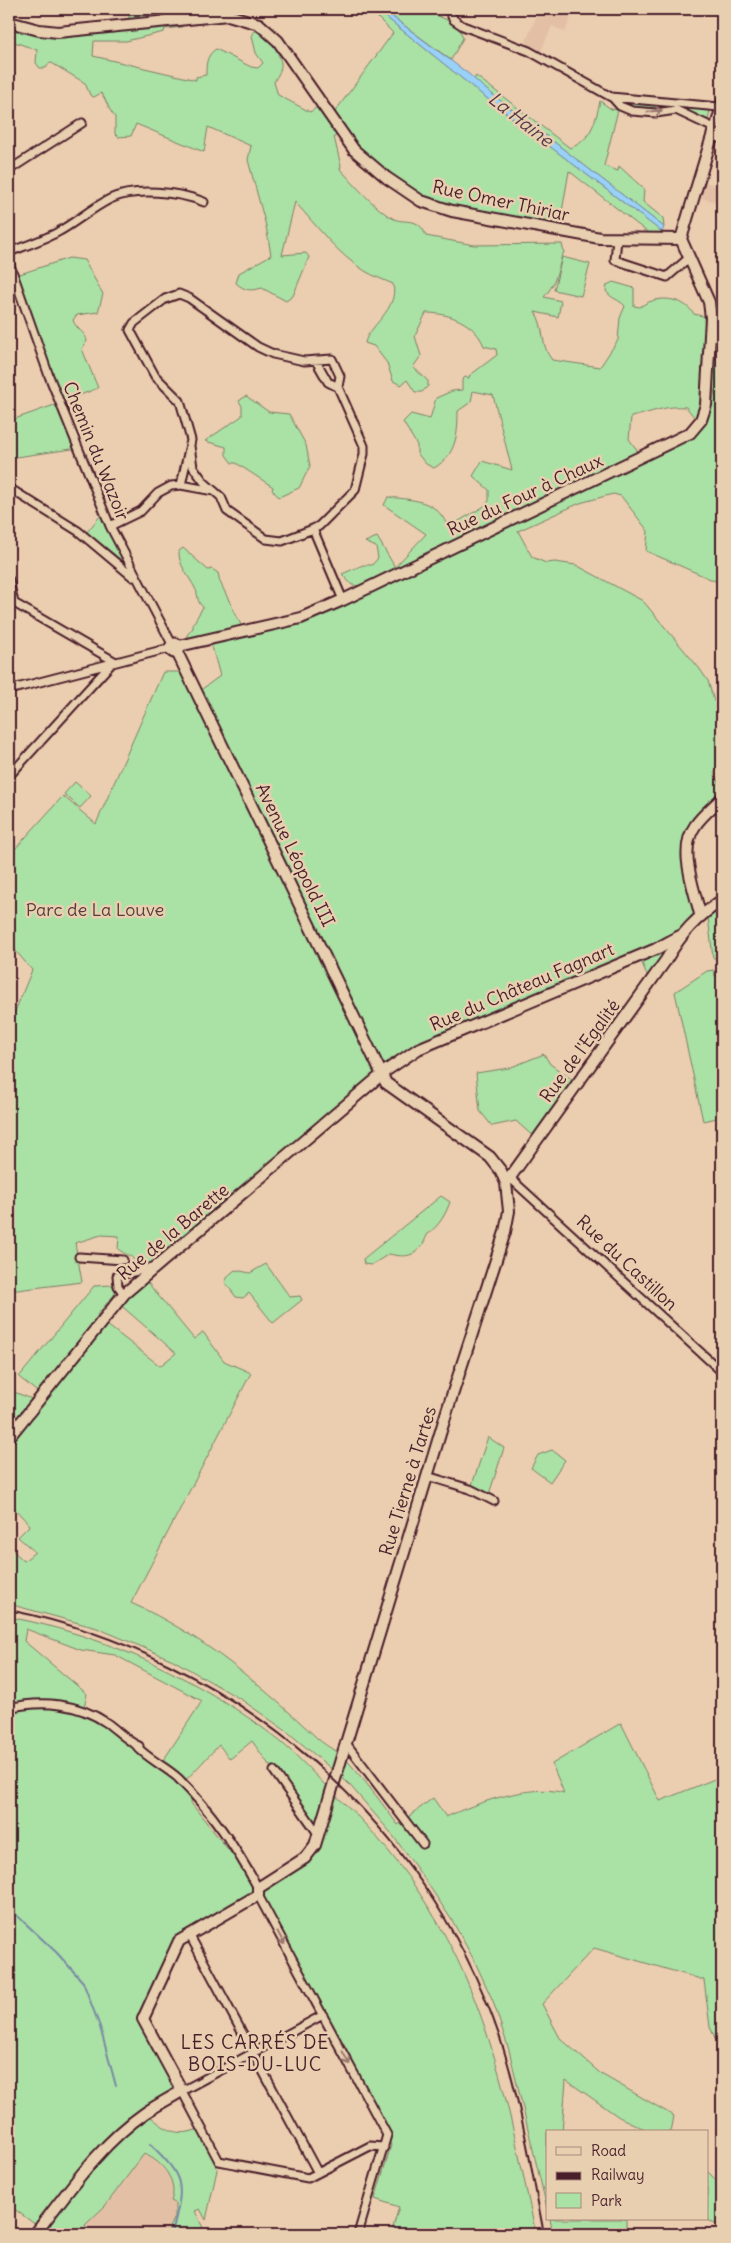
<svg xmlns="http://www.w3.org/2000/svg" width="731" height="2243" font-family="Delius,sans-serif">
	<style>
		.built { fill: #e3bfa6 }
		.green { fill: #aae1a4; stroke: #7a8068; fill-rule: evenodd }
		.water { fill: #99d1f8; stroke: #798aa6 }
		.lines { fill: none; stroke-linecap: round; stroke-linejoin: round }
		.stream { stroke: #798aa6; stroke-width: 2 }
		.street-casing { stroke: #4a1f2b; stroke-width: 11 }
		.secondary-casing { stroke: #4a1f2b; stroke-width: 14 }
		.street { stroke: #e8cfb0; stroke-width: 7 }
		.secondary { stroke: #e8cfb0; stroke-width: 10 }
		.rail { stroke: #4a1f2b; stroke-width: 2 }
		.oneway { stroke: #99776e }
		.labels { text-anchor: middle; stroke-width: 5; stroke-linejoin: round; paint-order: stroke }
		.street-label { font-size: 18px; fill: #4a1f2b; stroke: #e8cfb0 }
		.park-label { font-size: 18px; fill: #583c3d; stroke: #e8cfb0 }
		.water-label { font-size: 19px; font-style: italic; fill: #563a4a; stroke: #e8cfb0 }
		.neighbourhood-label { font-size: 19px; letter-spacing: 1px; fill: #4a1f2b; stroke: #e8cfb0 }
	</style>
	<rect width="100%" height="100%" fill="#ebcdaf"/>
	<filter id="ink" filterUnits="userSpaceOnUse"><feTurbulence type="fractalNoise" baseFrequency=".02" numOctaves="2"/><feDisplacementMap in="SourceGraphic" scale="10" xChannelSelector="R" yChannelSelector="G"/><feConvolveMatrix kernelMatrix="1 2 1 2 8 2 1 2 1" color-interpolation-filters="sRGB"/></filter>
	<g filter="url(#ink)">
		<path class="built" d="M 535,9 L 574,9 L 565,32 L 552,26 L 539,56 L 523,49 L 539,10 Z
			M 699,180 L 722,188 L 722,204 L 694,196 Z
			M 709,305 L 722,308 L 722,360 L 710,358 Z
			M 144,2153 L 152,2157 L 171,2178 L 175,2192 L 171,2201 L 175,2203 L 175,2217 L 167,2234 L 90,2234 L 85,2225 L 105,2206 Z"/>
		<path class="green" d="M 130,9 L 148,9 L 147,23 L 162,22 L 179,9 L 190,9 L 187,13 L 188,19 L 183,19 L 182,27 L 165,29 L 164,32 L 126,41 L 94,41 L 93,56 L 196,80 L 196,77 L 206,75 C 206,65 206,55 216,49 L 251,67 L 258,68 L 263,63 L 256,53 L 252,36 L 254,31 C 267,32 279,51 281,63 C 282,70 277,76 274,82 L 278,95 L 310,112 L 322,104 L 331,117 L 393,33 L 369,9 L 376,9 L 480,93 L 662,232 L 656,239 L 569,171 L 559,229 L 421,201 L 340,132 L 334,137 L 341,166 L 340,169 C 354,184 376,210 394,219 C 406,224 419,216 426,236 L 474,245 L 562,244 L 564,253 L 562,255 C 558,271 555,285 544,297 L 561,301 L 558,317 L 535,312 C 545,326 540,346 552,360 L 600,367 L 618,340 L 620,318 L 625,306 C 619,299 611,299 606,291 L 607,285 L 613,282 L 634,288 L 634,306 L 640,307 C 656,295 682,296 694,314 L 711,318 L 710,357 L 722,360 L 722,584 L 646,551 L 648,531 L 621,496 L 613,494 L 580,503 L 518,531 L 532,557 L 546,563 L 555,562 L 576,565 L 643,601 L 699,668 L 708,681 L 714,701 L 722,711 L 722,762 L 714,773 L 719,784 L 722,783 L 722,798 L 688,842 L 700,914 L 662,950 L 665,954 L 650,982 L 639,956 L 418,1049 L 154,1267 L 138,1271 C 131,1250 132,1260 118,1249 L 119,1236 L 101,1235 L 75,1243 L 82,1282 L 9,1291 L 9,1026 L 32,970 L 9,943 L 9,844 L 15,849 L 63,796 L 96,824 L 163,672 L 182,672 L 198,692 L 220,676 L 211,643 L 301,618 L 361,586 L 352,585 L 342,574 L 363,565 L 372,565 L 378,558 L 376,547 L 365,542 L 377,537 L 395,567 L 426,534 L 384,505 L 388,497 C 412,500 436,499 447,525 L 452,525 L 483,507 L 489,501 L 489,490 L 473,476 L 482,461 L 512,470 L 493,395 L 473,391 L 471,402 L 458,411 C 458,435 456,455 434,468 L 426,464 L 417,453 L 417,445 L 403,422 L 411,414 L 430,419 L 436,398 L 452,391 L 462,390 L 462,380 L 465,377 L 469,378 L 469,376 L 497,355 L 496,349 L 484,346 C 475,323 450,313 426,313 L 415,336 L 421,356 L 413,367 L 428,381 L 428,386 L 422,392 L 415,392 L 407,380 L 401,385 L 393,381 L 387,363 L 374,346 L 365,343 C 368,326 399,310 393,284 C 384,280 373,276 365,271 C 337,254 317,226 295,202 L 282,255 L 306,253 L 309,257 L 293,296 L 286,301 L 262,288 C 251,291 245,291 236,283 L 239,273 L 271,255 L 266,226 L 248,160 L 251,146 L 208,127 L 204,152 L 136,124 L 131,136 L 118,137 L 115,134 L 115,117 C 108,109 107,101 101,93 L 94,97 L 90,95 L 85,83 L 50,62 L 46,68 L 40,68 L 36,63 L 37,50 L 9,40 L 9,22 L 39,30 L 128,26 ZM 708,389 L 715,390 C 707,439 679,445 639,464 L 633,461 L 642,457 L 629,439 L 631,417 C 651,413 665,405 686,407 L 696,419 Z
			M 382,9 L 423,9 L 447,20 L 460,30 L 463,38 L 451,60 Z
			M 476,76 L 570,148 C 591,141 596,120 600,101 L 611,109 L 618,110 L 604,166 L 618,171 L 619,166 L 644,189 L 643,202 L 663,218 L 664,227 L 483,87 L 474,79 Z
			M 627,102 L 659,104 L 660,108 L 656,111 L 630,107 L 626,104 Z
			M 687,107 L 710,110 L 708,120 L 706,122 L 685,112 L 684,109 Z
			M 562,257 L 590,264 L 581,296 L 554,290 Z
			M 69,258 L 84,260 L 103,294 L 98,312 L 77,315 L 73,320 C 76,330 85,331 87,341 L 82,349 L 98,388 L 60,403 L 79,448 L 9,458 L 9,421 L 60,403 L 14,276 Z
			M 246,396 L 269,412 L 289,414 L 306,445 L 310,466 L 299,488 L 279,497 L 272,490 L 273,487 L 236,463 L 232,463 L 226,455 L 226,447 L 205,441 L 242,416 L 242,406 L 239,401 Z
			M 101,515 L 124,560 L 124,562 L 87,532 Z
			M 183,548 L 208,570 L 212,569 L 218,573 L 220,582 L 242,627 L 190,644 L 187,635 L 193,628 L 193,624 L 203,607 C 196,602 199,595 195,588 C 189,576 178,565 179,551 Z
			M 75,782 L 91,796 L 80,808 L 64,794 Z
			M 722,900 L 722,957 L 713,958 L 708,917 Z
			M 714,970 L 715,976 L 722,975 L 722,1117 L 703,1121 L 675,992 L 707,971 Z
			M 544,1054 L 550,1064 L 577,1083 L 536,1139 L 516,1121 L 492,1126 L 480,1111 L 476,1073 L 509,1068 Z
			M 441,1196 L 450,1202 C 445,1216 439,1225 428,1234 C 426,1236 425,1241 423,1244 C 414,1258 403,1257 389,1254 L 371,1265 L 364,1264 L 363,1259 Z
			M 266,1264 L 290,1297 L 300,1296 L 302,1300 L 273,1323 L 249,1293 L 243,1298 L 236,1297 L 225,1282 L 229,1275 L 235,1270 L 250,1273 Z
			M 143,1277 L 194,1339 L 203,1332 L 224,1361 L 251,1373 L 131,1603 C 203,1635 261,1685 318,1739 C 329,1748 342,1754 351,1765 C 368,1784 383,1805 398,1825 L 433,1798 L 446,1817 C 476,1803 532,1783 564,1793 L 552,1764 L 621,1723 L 660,1801 L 722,1776 L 722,2053 L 710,2027 L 704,1980 L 594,1948 L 542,2004 L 560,2038 L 601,2074 L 674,2116 L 671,2132 L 651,2132 L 619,2117 L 566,2080 L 562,2132 L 547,2132 L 547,2208 L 509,2050 L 493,2001 L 475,1962 L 453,1922 L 428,1884 L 391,1833 L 348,1783 L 289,1733 L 242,1700 L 173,1660 L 97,1628 L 9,1604 L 9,1547 L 24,1561 L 35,1552 L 18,1537 L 30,1525 L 9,1503 L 9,1390 L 37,1401 L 41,1395 L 19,1377 L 94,1286 L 112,1285 L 116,1289 L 114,1295 L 97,1315 L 102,1321 L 160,1366 L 176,1353 L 117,1302 Z
			M 488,1437 L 504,1448 L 489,1494 L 487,1494 L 473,1488 L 472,1485 Z
			M 552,1450 L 565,1460 L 550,1482 L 531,1468 L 538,1455 Z
			M 9,1617 C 105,1635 204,1680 281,1742 C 299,1757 314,1774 331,1791 C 341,1801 353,1810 362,1821 C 405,1866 443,1924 467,1981 C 502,2062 517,2149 536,2234 L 391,2234 L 399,2207 L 375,2199 L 391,2145 L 258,1895 L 179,1941 L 143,2019 L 174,2077 L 171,2094 L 146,2113 C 166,2129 175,2139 201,2128 L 219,2161 L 216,2163 L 217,2170 L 206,2220 L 200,2209 L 195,2211 L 203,2228 L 202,2234 L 167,2234 L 175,2217 L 175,2203 L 171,2201 C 179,2182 162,2161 144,2154 L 105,2206 L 85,2225 L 90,2234 L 35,2234 L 40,2228 L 13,2208 L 9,2201 ZM 26,1629 L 81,1650 L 115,1655 L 202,1701 L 161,1764 L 141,1746 L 83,1711 L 87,1694 L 24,1641 ZM 252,1741 L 319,1835 L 305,1858 L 258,1888 L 247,1868 L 234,1857 L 191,1803 L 192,1792 L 183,1783 L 219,1745 L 230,1759 Z
			M 707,2171 L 722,2186 L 722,2234 L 719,2234 L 721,2228 L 707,2219 Z
			M 550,2219 L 626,2219 L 626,2234 L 553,2234 Z"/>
		<path class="water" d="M 376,9 L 382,9 L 470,75 L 483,87 L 664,227 L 662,232 L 480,93 Z"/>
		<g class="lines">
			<path class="stream" d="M 9,1908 L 57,1953 L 83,1982 L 100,2027 L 116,2086
				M 150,2144 C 188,2180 183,2186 172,2234"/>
			<defs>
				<path id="street" d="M 448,9 L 454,20 L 463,26 L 529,51 L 611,97 L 719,107
					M 163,21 L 179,9
					M 612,97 L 620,106 L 632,111 L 656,113 L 676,110 L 714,128
					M 713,132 L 722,100
					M 9,170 L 82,123
					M 617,239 L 615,260 L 667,277 L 690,257
					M 9,252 C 25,246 43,240 58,232 C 76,222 92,208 110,199 C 135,187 180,192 204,202
					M 9,262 L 49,376 L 110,526 L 172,644
					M 316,361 L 328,382 L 338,387
					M 181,485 L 191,440 L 180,401 L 155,376 L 130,330 L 134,323 L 165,299 L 179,294 L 189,298 L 258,347 L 273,354 L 304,361 L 332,359 L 340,376 L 338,387 L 364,446 L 364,454 L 355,490 L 319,526 L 313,529 L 282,541 L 266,539 L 227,511 L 221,497 L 204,482 L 193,467 L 190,446
					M 9,488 L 78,531 L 133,577
					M 110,526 L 141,511 L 158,493 L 171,486 L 181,485 L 214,491
					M 313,529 L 343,600
					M 9,580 L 14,603
					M 14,603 L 114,661
					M 9,690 L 170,648
					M 9,776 L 113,662
					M 509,1177 L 722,1372
					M 79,1257 L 123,1260
					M 124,1294 L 118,1286 L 117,1276 L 153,1267
					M 427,1476 L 470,1489 L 494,1501
					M 9,1708 C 42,1700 78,1703 107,1723 C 117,1730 128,1742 139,1746
					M 345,1742 L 423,1844
					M 136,1745 C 142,1755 166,1767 178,1778 C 212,1812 235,1846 258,1888
					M 274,1771 L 319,1835
					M 258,1895 L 387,2135 L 358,2234
					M 189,1934 L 318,2173
					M 323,2015 L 182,2091 L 219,2161 L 308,2178 L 370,2146 L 384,2147"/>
				<path id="secondary" d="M 9,22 L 39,30 L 58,32 L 228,15 L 259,24 L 278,41 L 354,150 L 387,178 L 421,201 L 452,211 L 600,238 L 681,239
					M 681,239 L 713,133 L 722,138
					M170.5 648a4.5 4.5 0 1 1 9 0a4.5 4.5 0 1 1-9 0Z
					M 179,646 L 301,618 L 343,600 L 690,433 L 701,420 L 706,405 L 711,318 L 709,302 L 681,239
					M 700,914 C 694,888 678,850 695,826 C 702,815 713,807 722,798
					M 506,1183 L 666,960 C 682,932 696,918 722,900
					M 9,1437 L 124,1294 L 387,1070 L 418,1049 L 656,949 L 680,936
					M 35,2234 C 68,2192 100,2144 145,2113 C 157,2105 170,2098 182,2091 L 143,2019 L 179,1941 L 258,1895 L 258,1888 L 305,1858 L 315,1845 L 447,1411 L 505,1232 L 509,1211 L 506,1183 L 501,1171 L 490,1157 L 386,1083 L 177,652"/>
			</defs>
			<use href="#street" class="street-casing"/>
			<use href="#secondary" class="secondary-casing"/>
			<use href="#street" class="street"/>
			<use href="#secondary" class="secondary"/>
			<path class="rail" d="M 9,1610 C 232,1655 425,1819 499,2035 C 521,2100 531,2168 544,2234"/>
		</g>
		<defs><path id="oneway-shaft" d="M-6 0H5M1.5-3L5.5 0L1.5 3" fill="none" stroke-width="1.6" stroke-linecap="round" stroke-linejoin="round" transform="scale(1.25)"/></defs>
		<g class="oneway">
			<use href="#oneway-shaft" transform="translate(655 111) rotate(-6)"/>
			<use href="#oneway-shaft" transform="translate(281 1938) rotate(62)"/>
			<use href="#oneway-shaft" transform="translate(346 2058) rotate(62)"/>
		</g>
	</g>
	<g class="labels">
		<g class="street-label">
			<text transform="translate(501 201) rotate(12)" y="6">Rue Omer Thiriar</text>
			<text transform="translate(96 451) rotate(68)" y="6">Chemin du Wazoir</text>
			<text transform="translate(525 495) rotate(-25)" y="6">Rue du Four à Chaux</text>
			<text transform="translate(295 855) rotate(64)" y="6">Avenue Léopold III</text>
			<text transform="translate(522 987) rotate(-23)" y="6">Rue du Château Fagnart</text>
			<text transform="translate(580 1051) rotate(-54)" y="6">Rue de l'Egalité</text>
			<text transform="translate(173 1232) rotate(-40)" y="6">Rue de la Barette</text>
			<text transform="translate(627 1263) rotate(43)" y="6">Rue du Castillon</text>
			<text transform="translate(408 1481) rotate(-73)" y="6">Rue Tierne à Tartes</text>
		</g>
		<g class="park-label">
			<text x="95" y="916">Parc de La Louve</text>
		</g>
		<g class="water-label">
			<text transform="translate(521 119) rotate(38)" y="7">La Haine</text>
		</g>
		<g class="neighbourhood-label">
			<text x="255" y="2049">LES CARRÉS DE<tspan x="255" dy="22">BOIS-DU-LUC</tspan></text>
		</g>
	</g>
	<rect width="731" height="2243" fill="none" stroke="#e8cfb0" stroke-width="30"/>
	<rect x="15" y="15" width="701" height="2213" fill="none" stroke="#4a1f2b" stroke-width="2" filter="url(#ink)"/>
	<rect x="546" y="2130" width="162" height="90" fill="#e8cfb0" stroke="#a9897b"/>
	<rect x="556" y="2147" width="25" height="8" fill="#e8cfb0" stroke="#a9897b"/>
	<text x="591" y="2156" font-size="15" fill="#4a1f2b">Road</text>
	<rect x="556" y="2172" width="25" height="8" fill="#4a1f2b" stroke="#a9897b"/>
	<text x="591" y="2180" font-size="15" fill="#4a1f2b">Railway</text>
	<rect x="556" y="2193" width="25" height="15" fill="#aae1a4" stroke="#a9897b"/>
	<text x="591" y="2206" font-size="15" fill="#4a1f2b">Park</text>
</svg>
